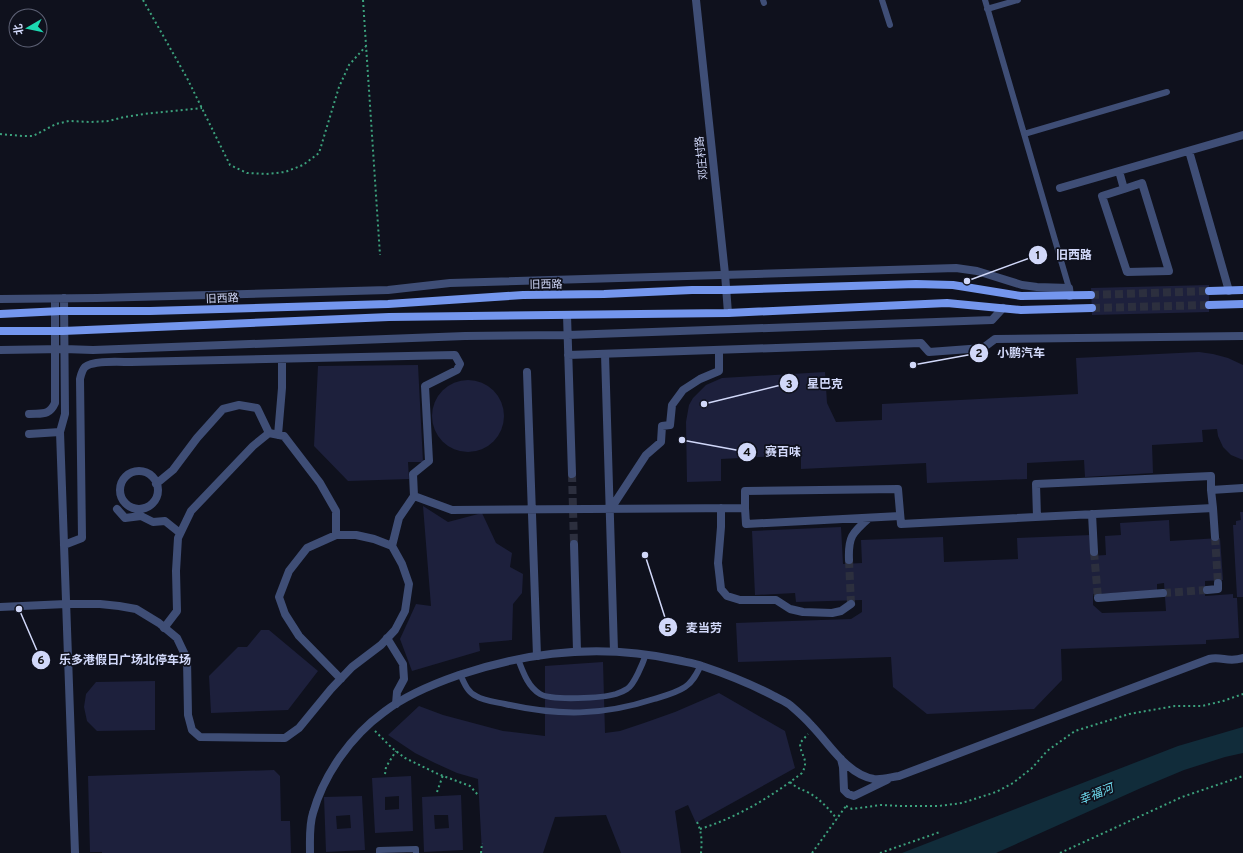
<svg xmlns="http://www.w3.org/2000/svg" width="1243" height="853" font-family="Overpass,'Noto Sans SC',sans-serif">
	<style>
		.water { fill: #112c3a }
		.building { fill: #1d203c; fill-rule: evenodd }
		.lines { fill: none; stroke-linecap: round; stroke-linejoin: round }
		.pedestrian-tunnel { stroke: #2c2f3e; stroke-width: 8; stroke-dasharray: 8 4; stroke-linecap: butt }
		.minor-tunnel { stroke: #2c2f3e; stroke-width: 8; stroke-dasharray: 8 4; stroke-linecap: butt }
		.secondary-tunnel { stroke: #2c2f3e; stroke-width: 8; stroke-dasharray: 8 4; stroke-linecap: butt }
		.path { stroke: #3ca17c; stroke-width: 2; stroke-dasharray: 2 3; stroke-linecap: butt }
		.service { stroke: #3f4e76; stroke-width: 6 }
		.pedestrian { stroke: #3f4e76; stroke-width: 8 }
		.minor { stroke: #3f4e76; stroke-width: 8 }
		.tertiary { stroke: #3f4e76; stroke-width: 8 }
		.secondary { stroke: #7496ed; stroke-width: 8 }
		.labels { text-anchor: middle; stroke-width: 3.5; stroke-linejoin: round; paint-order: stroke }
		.street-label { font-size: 11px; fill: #d1d8f9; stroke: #0f111d }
		.water-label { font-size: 12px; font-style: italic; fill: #6cd8ec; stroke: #0f111d }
		.leader { fill: none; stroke: #d1d8f9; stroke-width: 1.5 }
		.callout-dot { fill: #d1d8f9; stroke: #0f111d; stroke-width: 1.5 }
		.mark-label { font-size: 12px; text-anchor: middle; font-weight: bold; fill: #111 }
		.callout-label { font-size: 12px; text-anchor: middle; font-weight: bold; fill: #d1d8f9; stroke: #0f111d; stroke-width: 3.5; stroke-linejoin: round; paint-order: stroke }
	</style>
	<rect width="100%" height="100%" fill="#0f111d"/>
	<path class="water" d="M 1243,727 L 1243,753 L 1225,757 L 1184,770 L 1141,788 L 996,853 L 902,853 L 1178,746 Z"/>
	<path class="building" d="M 1209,285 L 1209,312 L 1092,315 L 1091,288 Z
		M 1199,352 L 1213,354 L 1228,358 L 1243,365 L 1243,460 L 1231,455 L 1223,447 L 1218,436 L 1217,429 L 1202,430 L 1203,442 L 1152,445 L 1153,473 L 1085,477 L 1084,460 L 1027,463 L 1027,479 L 927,483 L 926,463 L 801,469 L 801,455 L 721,459 L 721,481 L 687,482 L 686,422 L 689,405 L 693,398 L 706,385 L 722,378 L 825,372 L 827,403 L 836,422 L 882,420 L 882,404 L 1078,394 L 1076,358 Z
		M 418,365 L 423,462 L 408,462 L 409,479 L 348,481 L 314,446 L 318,366 Z
		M432 416a36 36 0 1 1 72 0a36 36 0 1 1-72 0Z
		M 423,506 L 448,522 L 482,513 L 496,543 L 512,553 L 510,567 L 523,574 L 522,593 L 513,604 L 512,640 L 479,643 L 480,651 L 412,671 L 400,639 L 416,604 L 431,606 Z
		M 1240,512 L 1243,512 L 1243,597 L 1237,597 L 1233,525 L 1236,525 L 1236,521 L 1241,520 Z
		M 1169,520 L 1170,541 L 1220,538 L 1223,580 L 1205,581 L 1205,596 L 1233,594 L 1233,598 L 1237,598 L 1239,638 L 1206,640 L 1206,644 L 1061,649 L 1062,680 L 1034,709 L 927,714 L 893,687 L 891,657 L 738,662 L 736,623 L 851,619 L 862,612 L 862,600 L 796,602 L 795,593 L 755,595 L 752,531 L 841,527 L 843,564 L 862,563 L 861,540 L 943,537 L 944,562 L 1018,559 L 1017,538 L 1091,535 L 1091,556 L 1106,555 L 1105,536 L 1121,535 L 1120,523 ZM 1164,583 L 1166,611 L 1102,613 L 1093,605 L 1093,594 L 1157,591 L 1157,584 Z
		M 261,630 L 269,630 L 318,671 L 288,710 L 211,713 L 209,676 L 238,647 L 247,647 Z
		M 603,662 L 605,733 L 620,731 L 644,723 L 675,712 L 719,693 L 785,731 L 795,768 L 696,823 L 688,805 L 675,811 L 681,853 L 621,853 L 606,815 L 555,817 L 543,853 L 482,853 L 478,779 L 457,773 L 435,763 L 415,753 L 388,735 L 419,706 L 443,715 L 503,731 L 545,736 L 545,666 Z
		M 155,681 L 155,730 L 97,731 L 87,721 L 84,707 L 86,694 L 96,682 Z
		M 274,770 L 280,776 L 281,821 L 290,821 L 291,853 L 102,853 L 102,852 L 90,852 L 88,776 Z
		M 411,776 L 413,831 L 375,833 L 372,778 ZM 399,796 L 399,809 L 385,810 L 385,797 Z
		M 461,795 L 463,850 L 424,852 L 422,797 ZM 434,815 L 448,815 L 449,828 L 435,829 Z
		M 362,796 L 365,850 L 326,852 L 324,797 ZM 350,815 L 351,828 L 337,829 L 336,816 Z"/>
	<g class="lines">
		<path class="pedestrian-tunnel" d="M 1215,537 L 1218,583
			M 1094,552 L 1098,598
			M 849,560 L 851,604
			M 1163,593 L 1207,590"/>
		<path class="minor-tunnel" d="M 572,474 L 574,544"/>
		<path class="secondary-tunnel" d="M 1091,295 L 1209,291
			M 1092,308 L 1209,305"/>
		<path class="path" d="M 143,0 L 187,78 L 230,165 L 247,173 L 266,174 L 285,172 L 303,165 L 319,153 L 339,87 L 349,65 L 366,46
			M 363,0 L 380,255
			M 0,134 L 22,136 L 33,136 L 56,124 L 69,121 L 91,122 L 109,121 L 124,117 L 144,114 L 202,108
			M 375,731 L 392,748 L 405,758 L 438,774 L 470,786 L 479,796
			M 385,774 L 386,767 L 396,751
			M 790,782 C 796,788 802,789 809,793 C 820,799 829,809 837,819
			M 437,792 L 443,775
			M 846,806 L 852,809 L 881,805 L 900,806 L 939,806 L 962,803 L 996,792 L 1013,783 L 1032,768 L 1047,751 L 1075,731 L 1129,714 L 1175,706 L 1202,706 L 1223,701 L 1243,694
			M 697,822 C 702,832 702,842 701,853
			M 700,829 C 738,817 771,797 802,773 C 810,759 800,756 800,743 L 808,734
			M 481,853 L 482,843
			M 812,853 L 846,806
			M 880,853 L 940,832
			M 1060,853 L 1182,797 L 1243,776"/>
		<path class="service" d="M 763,0 L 764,3
			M 882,0 L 890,25
			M 985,0 L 1069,288
			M 987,9 L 1018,0
			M 1024,134 L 1167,92
			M 518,659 C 523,672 528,687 540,694 C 552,701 603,698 616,694 C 619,693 624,691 627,689 C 634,685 643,663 646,654
			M 460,674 C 464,682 467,692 476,696 C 484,701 496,702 505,704 C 558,716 602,716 654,699 C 664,696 676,693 685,687 C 693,682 697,673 701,665
			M 379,853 L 379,850 L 416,849 L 416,853"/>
		<path class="pedestrian" d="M 605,354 L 614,651
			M 527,372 L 537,656
			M 60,432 L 75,853
			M 278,435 L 282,388 L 282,359
			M120 490a19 19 0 1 1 38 0a19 19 0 1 1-38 0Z
			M 156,484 L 173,470 L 197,438 L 223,409 L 239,405 L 257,408 L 269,433
			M 721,508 L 721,527 L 718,563 L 721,589 L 727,596 L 740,600 L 776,600 L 790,609 L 803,612 L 832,613 L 841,611 L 851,604
			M 745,508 L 746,524 L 900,516
			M 1213,508 L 1215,537
			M 117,509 L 125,518 L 141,516 L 153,522 L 165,521 L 180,533
			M 610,510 L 646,455 L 661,442 L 662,426 L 670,425 L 672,405 L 683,390 L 700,379 L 719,371 L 719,350
			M 1092,514 L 1094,552
			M 1037,517 L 1036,484 L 1211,476 L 1211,490
			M 64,545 L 82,538 L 80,379 C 81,375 82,370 85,367 C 93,360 120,362 131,362 L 455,355 L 460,364 L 457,370 L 425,386 L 429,461 L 413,474 L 414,496
			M 849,560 C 848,537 852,533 869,518
			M 1207,590 L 1218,589 L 1218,583
			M 1098,598 L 1163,593
			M 0,607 L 66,604 L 100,604 L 119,606 L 136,609 L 159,623 L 177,638 L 187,659 L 188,715 L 192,730 L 200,737 L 285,738 L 299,728 L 331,689 L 352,667 L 381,645 L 395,630 L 405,611 L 409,584 L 402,564 L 392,546 L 399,518 L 414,496 L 452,510 L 745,508 L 745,491 L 898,489 L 901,524 L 1213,508 L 1211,490 L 1243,488
			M 164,628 L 177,611 L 176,571 L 178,538 L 191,511 L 253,446 L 269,433 L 284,436 L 320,483 L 336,511 L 336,535
			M 387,638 L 403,664 L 404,679 L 397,692 L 396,704
			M 341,679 L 299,636 L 285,614 L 279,597 L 289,571 L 307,548 L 336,535 L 356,535 L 374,539 L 392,546"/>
		<path class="minor" d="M 1189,151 L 1229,291
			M 1119,171 L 1124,189 L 1102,196 L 1127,272 L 1169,271 L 1142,183 L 1124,189
			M 1060,188 L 1243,135
			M 0,299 L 97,298 L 388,290 L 450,283 L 956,268 L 977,271 L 1022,285 L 1037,287 L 1069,288 L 1070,296
			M 567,315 L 572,474
			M 0,350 L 64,349 L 93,350 L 465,336 L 568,335 L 992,320 L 1003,308
			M 568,355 L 921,343 L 929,352 L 983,348 L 995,339 L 1243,336
			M 29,414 C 42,413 49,416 55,403 L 55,299
			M 29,434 L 60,432 L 65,414 L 64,298
			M 574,544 L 577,651
			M 841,759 L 843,767 L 844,790 L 848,794 L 854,796 L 887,780
			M 310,853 C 310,840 309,825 313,813 C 324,774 351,736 384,712 C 406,695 433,684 459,675 C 530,651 604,644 677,660 C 685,662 694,663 702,666 C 726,674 751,684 774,696 C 779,699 785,701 790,705 C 797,711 805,718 811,725 C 829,743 847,775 874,779 C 882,780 891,777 899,776 L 1209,659 C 1222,656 1228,663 1243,658"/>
		<path class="tertiary" d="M 696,0 L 725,274 L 728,313"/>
		<path class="secondary" d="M 1209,291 L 1243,290
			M 1209,305 L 1243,304
			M 0,314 L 61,311 L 150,311 L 388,304 L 523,295 L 604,294 L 692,290 L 726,290 L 916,284 L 953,285 L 1021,296 L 1091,295
			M 0,331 L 63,331 L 389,317 L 728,313 L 947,303 L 1021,310 L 1092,308"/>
	</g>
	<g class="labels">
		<g class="street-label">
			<text transform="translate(701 158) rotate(-96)" y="4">邓庄村路</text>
			<text transform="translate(546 284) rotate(-1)" y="4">旧西路</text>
			<text transform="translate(222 298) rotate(-2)" y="4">旧西路</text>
		</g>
		<g class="water-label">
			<text transform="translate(1096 794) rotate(-22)" y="4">幸福河</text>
		</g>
	</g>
	<path class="leader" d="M967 281L1038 255M913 365L979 353M704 404L789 383M682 440L747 452M645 555L668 627M19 609L41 660"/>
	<g class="callout-dot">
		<circle cx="967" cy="281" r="4"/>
		<circle cx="913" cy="365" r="4"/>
		<circle cx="704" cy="404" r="4"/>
		<circle cx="682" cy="440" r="4"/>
		<circle cx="645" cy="555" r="4"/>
		<circle cx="19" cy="609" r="4"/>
		<circle cx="1038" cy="255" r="10"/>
		<circle cx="979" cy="353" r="10"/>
		<circle cx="789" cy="383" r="10"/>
		<circle cx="747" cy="452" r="10"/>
		<circle cx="668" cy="627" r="10"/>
		<circle cx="41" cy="660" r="10"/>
	</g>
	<g class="mark-label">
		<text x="1038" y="259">1</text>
		<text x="979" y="357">2</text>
		<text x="789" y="388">3</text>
		<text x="747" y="456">4</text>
		<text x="668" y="632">5</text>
		<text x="41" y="664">6</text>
	</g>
	<g class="callout-label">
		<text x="1074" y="259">旧西路</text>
		<text x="1021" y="357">小鹏汽车</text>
		<text x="825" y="388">星巴克</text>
		<text x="783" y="456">赛百味</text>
		<text x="704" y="632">麦当劳</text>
		<text x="125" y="664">乐多港假日广场北停车场</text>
	</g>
	<g transform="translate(28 28) rotate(261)"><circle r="19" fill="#0f111d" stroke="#5d6175"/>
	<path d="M0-3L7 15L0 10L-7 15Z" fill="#1cd9b2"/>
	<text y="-6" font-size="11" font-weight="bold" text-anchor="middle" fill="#d1d8f9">北</text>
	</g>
</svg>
